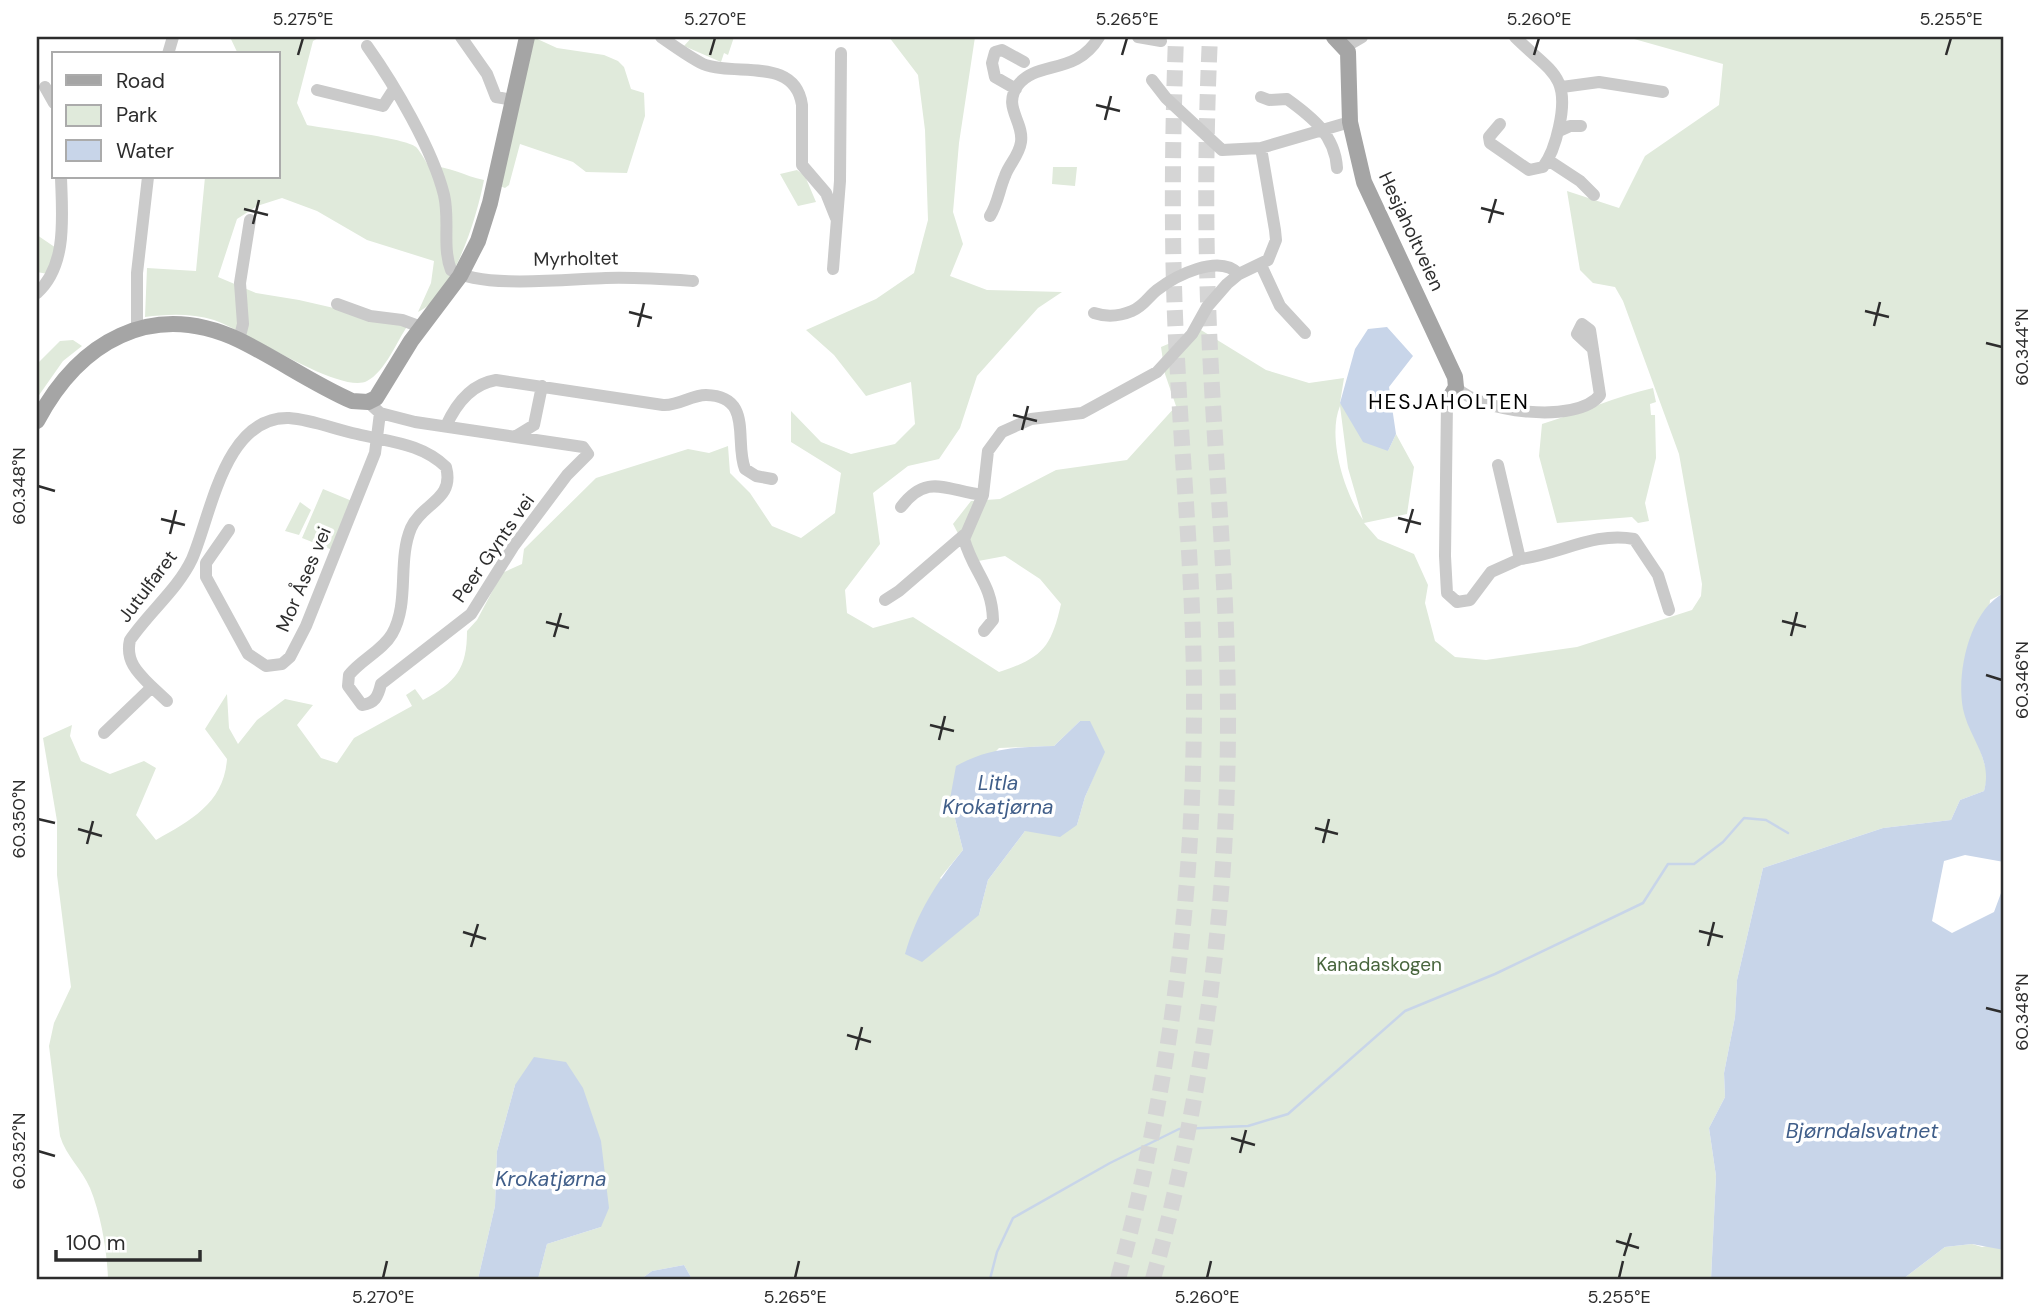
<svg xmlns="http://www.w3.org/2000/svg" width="2041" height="1316" font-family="'DM Sans',sans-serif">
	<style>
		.green { fill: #e0eadb; fill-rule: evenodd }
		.water { fill: #c8d5e9 }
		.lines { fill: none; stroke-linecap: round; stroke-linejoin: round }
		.stream { stroke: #c8d5e9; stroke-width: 2.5 }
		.major-tunnel { stroke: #d5d5d5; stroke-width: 16; stroke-dasharray: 16 8; stroke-linecap: butt }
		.minor { stroke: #cacaca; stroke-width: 12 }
		.major { stroke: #a5a5a5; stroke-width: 16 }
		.ticks { fill: none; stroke: #2d2d2d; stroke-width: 2.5 }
		.labels { text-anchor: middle; stroke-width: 7; stroke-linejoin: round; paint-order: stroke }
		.street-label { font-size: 19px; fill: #2d2d2d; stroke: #fff }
		.park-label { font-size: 19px; fill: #48653d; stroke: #fff }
		.neighbourhood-label { font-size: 21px; letter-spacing: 2px; fill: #000; stroke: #fff }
		.water-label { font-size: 21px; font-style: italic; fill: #405e89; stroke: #fff }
		.neatline { fill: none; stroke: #2d2d2d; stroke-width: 2.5 }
		.ticks-label { font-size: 18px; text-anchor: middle; fill: #2d2d2d }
	</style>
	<rect width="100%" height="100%" fill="#fff"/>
	<path class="green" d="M 230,37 L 320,37 L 313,41 L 297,103 L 307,125 C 327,129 406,138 416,147 C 421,152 425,161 429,166 C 450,166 464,176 484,180 C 477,217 453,296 418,312 L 431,283 L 434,261 L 367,240 L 317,211 L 282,198 L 257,206 L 237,219 L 218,277 L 256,293 L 299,300 L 408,325 C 397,341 385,372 367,381 C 341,395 246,331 214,320 C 191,313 168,314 145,317 L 147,268 L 196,271 L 205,177 L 278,177 L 278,54 L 238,54 Z
		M 533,37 L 557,48 L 604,55 L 618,61 L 624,67 L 631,89 L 644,93 L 645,116 L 627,173 L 586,172 L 573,162 L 520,144 L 509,185 L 505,188 L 500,186 Z
		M 692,37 L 734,37 L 728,55 L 724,53 L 721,62 L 684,46 Z
		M 889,37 L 975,37 L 959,143 L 953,212 L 963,244 L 950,276 L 987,290 L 1062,292 L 1038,308 L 977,376 L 960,428 L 939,459 L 908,466 L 873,493 L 880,544 L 845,590 L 847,613 L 873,628 L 913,617 L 999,672 C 1042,658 1051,648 1061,604 L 1040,579 L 1005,556 L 973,562 L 953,524 L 971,501 L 1000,499 L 1056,470 L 1127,460 L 1176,406 L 1165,374 L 1161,347 L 1201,330 L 1266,370 L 1309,383 L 1344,378 L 1340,403 L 1388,451 L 1396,434 L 1414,467 L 1407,514 L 1364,523 L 1378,539 L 1414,554 L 1428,585 L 1425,603 L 1435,641 L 1455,657 L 1486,660 L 1577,647 L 1692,610 L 1701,596 L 1702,584 L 1679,454 L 1623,301 L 1615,287 L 1593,283 L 1580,270 L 1567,191 L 1619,208 L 1645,156 L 1719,105 L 1723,64 L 1627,37 L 2004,37 L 2004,593 L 1990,600 L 1978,743 L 1988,775 L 1984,791 L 1960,800 L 1951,820 L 1883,828 L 1763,868 L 1737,980 L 1735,1017 L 1724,1073 L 1725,1097 L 1709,1128 L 1716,1176 L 1711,1279 L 692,1279 L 684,1265 L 652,1271 L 641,1279 L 538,1279 L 547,1244 L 601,1227 L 515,1085 L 497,1151 L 495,1206 L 478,1279 L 108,1279 C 107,1250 101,1215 90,1188 C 82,1169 66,1156 60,1136 L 49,1046 L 54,1023 L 71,987 L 57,875 L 57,821 L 43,738 L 72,725 L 70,736 L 81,761 L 110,774 L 144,761 L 156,768 L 136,815 L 156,840 C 191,820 224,803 227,759 L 205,729 L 227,694 L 229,728 L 238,744 L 257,720 L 285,699 L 313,705 L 297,725 L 321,758 L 337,763 L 354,738 L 412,706 L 406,695 L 415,689 L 423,700 C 456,682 467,669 467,631 L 477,620 L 502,573 L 522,564 L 524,549 L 596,478 L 688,449 L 709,453 L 728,446 L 730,473 L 750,493 L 772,526 L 801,538 L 835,513 L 841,473 L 791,442 L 791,411 L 821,442 L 851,454 L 895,444 L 915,424 L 911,382 L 866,396 L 834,355 L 806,330 L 876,299 L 914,273 L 928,220 L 925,130 L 918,75 ZM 1340,406 L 1348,468 L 1363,520 C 1344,492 1327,437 1340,406 ZM 1080,721 L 1104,752 L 1085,797 L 1077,825 L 1025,831 L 988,880 L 979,915 L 940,878 L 963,850 L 950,799 L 999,748 L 1054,746 Z
		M 1053,167 L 1077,167 L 1075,186 L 1052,184 Z
		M 797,170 L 805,176 L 816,202 L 798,206 L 780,174 Z
		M 37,235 L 62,252 L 48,274 L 37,272 Z
		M 73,340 L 82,346 L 63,361 L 37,398 L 37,364 L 60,341 Z
		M 1653,388 L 1656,402 L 1650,404 L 1651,415 L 1655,415 L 1656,458 L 1645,503 L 1649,521 L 1638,523 L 1632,517 L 1557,523 L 1539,456 L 1542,424 C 1579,413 1617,396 1653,388 Z
		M 323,489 L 352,501 L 334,548 L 330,549 L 302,538 Z
		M 300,502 L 311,510 L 299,535 L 285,531 Z
		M 2004,1243 L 2004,1279 L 1903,1279 L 1945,1247 L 1972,1244 L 1982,1247 Z"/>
	<path class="water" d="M 1387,327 L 1413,356 L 1389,387 L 1396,434 L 1388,451 L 1363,442 L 1340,403 L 1355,349 L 1368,329 Z
		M 2004,593 L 2004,862 L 1965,855 L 1944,861 L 1932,921 L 1952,933 L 1994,912 L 2004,885 L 2004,1250 L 1972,1244 L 1945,1247 L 1903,1279 L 1711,1279 L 1716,1176 L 1709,1128 L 1725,1097 L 1724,1073 L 1735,1017 L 1737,980 L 1763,868 L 1883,828 L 1951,820 L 1960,800 L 1984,791 C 1993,759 1969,738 1963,709 C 1956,672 1970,610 2004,593 Z
		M 1080,721 L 1090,721 L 1105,752 L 1085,797 L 1077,825 L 1060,837 L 1025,831 L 988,880 L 979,915 L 922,962 L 905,954 C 917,913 936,883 963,850 L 950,799 L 956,766 C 988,748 1018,747 1054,746 Z
		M 534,1057 L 566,1062 L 583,1088 L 601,1141 L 609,1208 L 601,1227 L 547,1244 L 538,1279 L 478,1279 L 495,1206 L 497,1151 L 515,1085 Z
		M 684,1265 L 692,1279 L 641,1279 L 652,1271 Z"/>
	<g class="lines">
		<path class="stream" d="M 990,1279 L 997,1252 L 1013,1218 L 1110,1163 L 1179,1129 L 1248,1126 L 1288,1114 L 1405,1011 L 1495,974 L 1643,903 L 1668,864 L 1694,864 L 1723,842 L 1744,818 L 1766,820 L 1788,833"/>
		<path class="major-tunnel" d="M 1118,1279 C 1168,1094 1193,906 1194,714 C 1195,601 1184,489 1178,376 C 1171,263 1172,150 1176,37
			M 1153,1279 C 1204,1094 1229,900 1228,708 C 1227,589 1216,470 1210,351 C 1205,246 1205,141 1210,37"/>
		<path class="minor" d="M 461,37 L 487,74 L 496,97 L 513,100
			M 661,37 C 674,46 689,57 703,64 C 736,77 795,56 802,105 L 802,165 L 826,193 L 836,218
			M 1138,37 L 1161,41
			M 367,46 C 394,84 433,150 444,195 C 450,220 442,247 451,270 C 483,289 568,279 606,278 C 636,277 664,279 693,281
			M 1345,47 L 1362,37
			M 168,54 L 173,37
			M 1152,80 L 1166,98 L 1222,150 L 1261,148
			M 45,87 L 54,103
			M 1562,87 L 1599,82 L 1663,92
			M 1016,89 L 995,77 L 992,63 L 995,52 L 1002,50 L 1024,62
			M 317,90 L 383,106 L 394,89
			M 1261,97 L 1269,100 L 1287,99 C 1312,117 1335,135 1337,168
			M 1500,124 L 1489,137 L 1490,143 L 1529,170 L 1543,167 C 1552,155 1556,141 1559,127 C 1571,74 1549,71 1515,37
			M 1559,131 L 1570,126 L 1581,126
			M 1548,160 L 1580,181 L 1594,195
			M 990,216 C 998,203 999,190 1005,176 C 1009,164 1019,156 1021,142 C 1024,121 1002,107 1018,85 C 1037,60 1076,76 1099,37
			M 1261,265 L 1280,306 L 1305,333
			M 833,269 L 840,181 L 841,53
			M 37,293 C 68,265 62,215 61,177
			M 337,304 L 370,316 L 402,320 L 421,327
			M 1094,313 C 1106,317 1120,316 1132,311 C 1144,306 1148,297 1157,290 C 1175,276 1219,253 1239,274
			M 137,330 L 137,273 L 148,177
			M 239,340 L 243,324 L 240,283 L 250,220
			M 1456,387 C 1479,412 1577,425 1600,395 L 1590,330 L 1582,324 L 1577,334 L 1591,347
			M 1447,402 L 1445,556 L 1447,593 L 1457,602 L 1470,600 L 1491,572 L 1520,559
			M 446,426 C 456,404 471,384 496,380 L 663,405 C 679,406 691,395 706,395 C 754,396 734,442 745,469 L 756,476 L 772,479
			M 516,436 L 534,425 L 542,386
			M 1498,465 L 1520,559 C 1558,555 1595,531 1634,539 L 1658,575 L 1669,610
			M 901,507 C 927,472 947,491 983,495
			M 229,530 L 206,563 L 206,577 L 248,654 L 266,666 L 282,664 L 290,657 L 306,626 L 375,453 L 380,413
			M 885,600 L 899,591 L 964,535
			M 984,631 L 993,620 C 992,583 974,574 964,539 L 983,495 L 988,451 L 1002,432 L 1031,419 L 1082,413 L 1157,372 L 1192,334 L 1207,307 L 1227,284 L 1239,274 L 1268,260 L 1276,240 L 1275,230 L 1261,148 L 1350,122
			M 152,687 L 167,701
			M 104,733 L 152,687 C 138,673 125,661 130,640 C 149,612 178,589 192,559 C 211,516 224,416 289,418 C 313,420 334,429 357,434 C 389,442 421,443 446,467 C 455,500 422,503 411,528 C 397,561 410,603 392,634 C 383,650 361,660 349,675 L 348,686 L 362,705 C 375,703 378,697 381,684 L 471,614 L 513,547 L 567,475 L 588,454 L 583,447 L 415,422 L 380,413 L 368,402"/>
		<path class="major" d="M 1334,37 L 1348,52 L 1350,122 L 1364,182 L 1455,377 L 1456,387 L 1447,402
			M 37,421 C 79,342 151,299 239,340 C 278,359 313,384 352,401 L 368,402 L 376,398 L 411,341 L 460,276 L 478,241 L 490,203 L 527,37"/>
	</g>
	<path class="ticks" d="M 298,55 L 303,38M 710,55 L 715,38M 1122,55 L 1127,38M 1534,55 L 1539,38M 1946,55 L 1951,38M 1096,105 L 1120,111M 1105,120 L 1111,96M 1481,208 L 1504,214M 244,209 L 268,215M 1489,223 L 1496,199M 253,224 L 259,200M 1865,311 L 1889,317M 629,312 L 652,318M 1874,326 L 1880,302M 638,327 L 644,303M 1986,343 L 2002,347M 1013,415 L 1037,421M 1022,430 L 1028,406M 38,486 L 55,491M 1398,518 L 1421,524M 161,519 L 185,525M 1406,533 L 1413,509M 170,534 L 176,510M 1782,621 L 1806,627M 546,622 L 569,628M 1791,636 L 1797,612M 554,637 L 561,613M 1986,675 L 2002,680M 930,725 L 954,731M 939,740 L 945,716M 38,819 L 55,823M 1315,828 L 1338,834M 78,829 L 102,836M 1323,843 L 1329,819M 87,844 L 93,821M 1699,931 L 1723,937M 463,932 L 486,939M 1708,946 L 1714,922M 471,947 L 478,924M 1986,1008 L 2002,1012M 847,1035 L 871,1042M 856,1050 L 862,1027M 1231,1138 L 1255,1145M 38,1151 L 55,1156M 1240,1153 L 1246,1130M 1616,1241 L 1639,1248M 1624,1256 L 1631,1233M 383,1278 L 387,1261M 795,1278 L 799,1261M 1207,1278 L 1211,1261M 1619,1278 L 1623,1261"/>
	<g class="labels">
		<g class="street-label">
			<text transform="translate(1412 231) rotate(65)" y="7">Hesjaholtveien</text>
			<text transform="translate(576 258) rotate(-1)" y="7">Myrholtet</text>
			<text transform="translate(493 548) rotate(-55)" y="7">Peer Gynts vei</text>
			<text transform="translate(303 579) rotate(-67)" y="7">Mor Åses vei</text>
			<text transform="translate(147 586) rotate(-53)" y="7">Jutulfaret</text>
		</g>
		<g class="park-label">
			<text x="1379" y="971">Kanadaskogen</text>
		</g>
		<g class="neighbourhood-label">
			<text x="1449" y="409">HESJAHOLTEN</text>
		</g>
		<g class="water-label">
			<text x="998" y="790">Litla<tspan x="998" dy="24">Krokatjørna</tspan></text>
			<text x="1862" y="1138">Bjørndalsvatnet</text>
			<text x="551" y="1186">Krokatjørna</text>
		</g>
	</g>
	<rect width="2041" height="1316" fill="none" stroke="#ffffff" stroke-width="77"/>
	<rect x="52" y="52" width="228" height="126" fill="#ffffff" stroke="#ababab" stroke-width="2"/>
	<rect x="66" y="75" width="35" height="10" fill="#a5a5a5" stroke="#ababab" stroke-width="2"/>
	<text x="116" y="88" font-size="21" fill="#2d2d2d">Road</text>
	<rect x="66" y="105" width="35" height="21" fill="#e0eadb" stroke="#ababab" stroke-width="2"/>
	<text x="116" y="122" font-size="21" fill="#2d2d2d">Park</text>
	<rect x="66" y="140" width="35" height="21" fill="#c8d5e9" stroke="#ababab" stroke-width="2"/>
	<text x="116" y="158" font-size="21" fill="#2d2d2d">Water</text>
	<path d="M56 1250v10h144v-10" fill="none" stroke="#2d2d2d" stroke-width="3.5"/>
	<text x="66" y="1250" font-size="21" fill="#2d2d2d" stroke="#ffffff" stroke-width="5" paint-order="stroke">100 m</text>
	<rect x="38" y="38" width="1964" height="1240" class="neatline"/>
	<g class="ticks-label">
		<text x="303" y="25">5.275°E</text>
		<text x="715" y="25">5.270°E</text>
		<text x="1127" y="25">5.265°E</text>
		<text x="1539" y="25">5.260°E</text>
		<text x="1951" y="25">5.255°E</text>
		<text transform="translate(2022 347) rotate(-90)" y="6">60.344°N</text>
		<text transform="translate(19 486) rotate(-90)" y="6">60.348°N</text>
		<text transform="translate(2022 680) rotate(-90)" y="6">60.346°N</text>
		<text transform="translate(19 819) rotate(-90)" y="6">60.350°N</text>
		<text transform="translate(2022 1012) rotate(-90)" y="6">60.348°N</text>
		<text transform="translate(19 1151) rotate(-90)" y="6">60.352°N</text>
		<text x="383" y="1303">5.270°E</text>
		<text x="795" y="1303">5.265°E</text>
		<text x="1207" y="1303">5.260°E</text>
		<text x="1619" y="1303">5.255°E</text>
	</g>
</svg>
